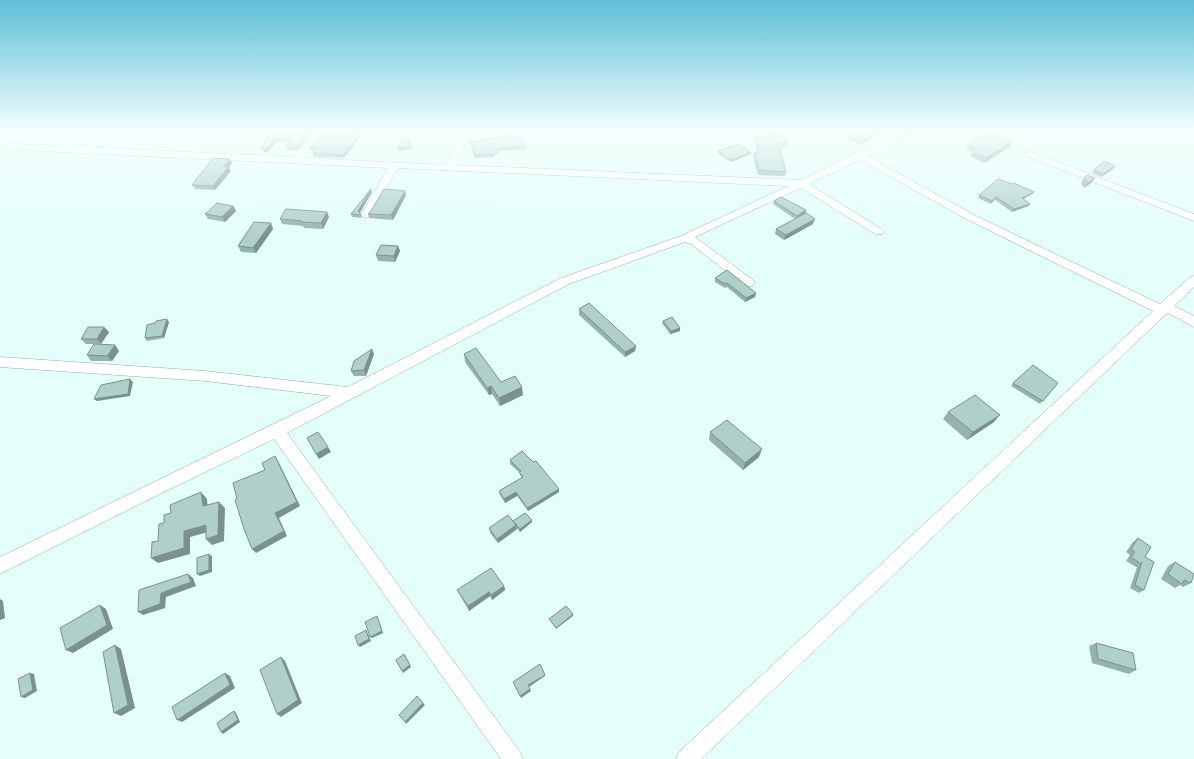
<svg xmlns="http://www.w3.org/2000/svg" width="1194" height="759" font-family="'Varela Round',sans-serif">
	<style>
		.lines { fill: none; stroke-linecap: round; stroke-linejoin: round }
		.minor-casing { stroke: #90b0aa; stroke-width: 1 }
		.minor { fill: #fff; fill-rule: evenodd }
		.wall { fill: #96b2ad }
		.shaded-wall { fill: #7a918d }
		.building { fill: #afcfc9; stroke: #7a918d }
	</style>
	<rect width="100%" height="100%" fill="#e4fffa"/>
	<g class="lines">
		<defs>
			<path id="minor" d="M 313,132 L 323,132 L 304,158 L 446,165 L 461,132 L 471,132 L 455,165 L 801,180 L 900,132 L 912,132 L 867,156 L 976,216 L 1160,304 L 1190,277 L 1194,276 L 1194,287 L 1174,306 L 1194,316 L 1194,327 L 1168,313 L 1165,315 L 701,759 L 676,759 L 679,752 L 1153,311 L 968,220 L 860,160 L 809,184 L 883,230 L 885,232 L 883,234 L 875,234 L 801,188 L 695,237 L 753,280 L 755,283 L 753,286 L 745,286 L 691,244 L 685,242 L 569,284 L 287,433 L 520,752 L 523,759 L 501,759 L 274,439 L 168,490 L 0,574 L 0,557 L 331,396 L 205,381 L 0,367 L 0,357 L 205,371 L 348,387 L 561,278 L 681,236 L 788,186 L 398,168 L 371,215 L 366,218 L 361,215 L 388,168 L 0,149 L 0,143 L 295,157 Z
				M 1029,151 L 1194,214 L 1194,221 L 1026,156 L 1024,154 Z"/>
		</defs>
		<use href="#minor" class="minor-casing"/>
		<use href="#minor" class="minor"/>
	</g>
	<path class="wall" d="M 271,132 L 309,132 L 309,134 L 298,150 L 287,150 L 286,147 L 289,142 L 277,142 L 266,153 L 262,150 L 261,148 Z
		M 498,132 L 509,132 L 510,134 L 517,138 L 526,146 L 527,149 L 498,151 L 499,154 L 495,154 L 495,157 L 475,158 L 470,142 L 500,137 Z
		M 768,132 L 786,132 L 788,143 L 787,147 L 780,147 L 786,172 L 785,176 L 758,175 L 753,156 L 754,152 L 757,153 L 755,139 L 756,135 L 769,135 Z
		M 880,132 L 861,145 L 844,137 L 845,135 Z
		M 360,133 L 361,136 L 344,158 L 314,157 L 313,153 L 314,151 L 311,151 L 310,148 Z
		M 1012,142 L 1010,147 L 984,163 L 970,156 L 972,152 L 966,149 L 969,144 Z
		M 718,151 L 751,154 L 731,162 L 718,154 Z
		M 232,163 L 229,168 L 231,171 L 215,190 L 195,189 L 192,185 Z
		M 1113,169 L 1101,177 L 1092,173 L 1094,170 Z
		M 1084,178 L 1095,178 L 1091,183 L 1084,188 L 1081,183 Z
		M 405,191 L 406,195 L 393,220 L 369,218 L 368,214 Z
		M 372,192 L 360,213 L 362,218 L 352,217 L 351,214 Z
		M 1032,194 L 1023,199 L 1030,204 L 1028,206 L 1012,212 L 995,200 L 991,204 L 978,198 L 979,195 Z
		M 774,201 L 806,213 L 803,215 L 813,224 L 784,240 L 775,234 L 776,229 L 795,219 L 773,204 Z
		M 233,206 L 236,211 L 225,222 L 208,219 L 205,214 Z
		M 329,217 L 323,229 L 304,228 L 303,226 L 282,224 L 280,219 Z
		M 271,223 L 273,229 L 256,253 L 241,252 L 238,246 Z
		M 398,246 L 400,251 L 395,262 L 378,261 L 376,255 Z
		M 715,278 L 756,293 L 755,297 L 745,302 L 727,287 L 725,288 L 715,282 Z
		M 579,309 L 636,346 L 635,351 L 625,357 L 579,315 Z
		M 663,321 L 680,328 L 680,331 L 670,334 L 662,323 Z
		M 169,322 L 164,338 L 147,341 L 145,338 Z
		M 104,327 L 109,332 L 101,344 L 86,344 L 81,339 Z
		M 115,345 L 119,351 L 112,361 L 91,361 L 87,355 Z
		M 374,354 L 366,376 L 354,376 L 351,371 Z
		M 464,354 L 501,382 L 523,395 L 500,406 L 492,394 L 489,395 L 465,362 Z
		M 1013,383 L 1058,383 L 1040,404 L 1011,386 Z
		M 948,412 L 994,422 L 967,440 L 943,419 Z
		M 710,432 L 759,457 L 743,470 L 709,440 Z
		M 510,460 L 559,492 L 528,511 L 517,496 L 505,503 L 500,495 L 499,491 L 522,478 L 520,475 L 519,472 L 510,464 Z
		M 532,520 L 532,522 L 520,532 L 517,528 L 517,529 L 498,543 L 490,533 L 489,528 L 513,521 Z
		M 1138,538 L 1145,557 L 1144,590 L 1139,593 L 1130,588 L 1137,567 L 1136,567 L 1126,561 L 1130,555 L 1126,552 L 1133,542 Z
		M 1175,562 L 1191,583 L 1183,587 L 1180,585 L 1175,588 L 1161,579 L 1168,566 Z
		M 504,586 L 505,590 L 492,600 L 490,596 L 469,611 L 457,590 Z
		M 1096,643 L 1136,670 L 1129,674 L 1092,663 L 1089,646 Z"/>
	<path class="shaded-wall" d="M 308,132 L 309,132 L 309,134 L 298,150 L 297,148 Z
		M 877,132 L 880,132 L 861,145 L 862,142 Z
		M 360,133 L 361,136 L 344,158 L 343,155 Z
		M 409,138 L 411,149 L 399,151 L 398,148 Z
		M 276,139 L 277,142 L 266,153 L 264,150 Z
		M 1012,142 L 1010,147 L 984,163 L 986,158 Z
		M 751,152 L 751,154 L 731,162 L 731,160 Z
		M 230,159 L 232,163 L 229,168 L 231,171 L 215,190 L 213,186 L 223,167 Z
		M 1115,166 L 1113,169 L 1101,177 L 1103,174 Z
		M 1095,178 L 1091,183 L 1084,188 L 1088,183 Z
		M 371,189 L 372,192 L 359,214 L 358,211 Z
		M 405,191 L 406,195 L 393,220 L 391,215 Z
		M 1034,192 L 1032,194 L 1020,201 L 1022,198 Z
		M 1030,204 L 1028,206 L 1012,212 L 1014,209 Z
		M 233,206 L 236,211 L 225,222 L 222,217 Z
		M 806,210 L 806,213 L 796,219 L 797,216 Z
		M 327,212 L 329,217 L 323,229 L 321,223 Z
		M 815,219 L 813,224 L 784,240 L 786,235 Z
		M 271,223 L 273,229 L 256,253 L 253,248 Z
		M 398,246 L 400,251 L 395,262 L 394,256 Z
		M 756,293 L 755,297 L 745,302 L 746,298 Z
		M 167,319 L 169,322 L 164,338 L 162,336 Z
		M 104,327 L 109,332 L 101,344 L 97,339 Z
		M 680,328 L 680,331 L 670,334 L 671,331 Z
		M 115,345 L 119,351 L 112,361 L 107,356 Z
		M 636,346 L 635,351 L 625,357 L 625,352 Z
		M 372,349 L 374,354 L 366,376 L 364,370 Z
		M 130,379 L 133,382 L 130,396 L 97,401 L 94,399 Z
		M 491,386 L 492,394 L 489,395 L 487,388 Z
		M 522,387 L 523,395 L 500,406 L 499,398 Z
		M 1000,415 L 994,422 L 967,440 L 973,432 Z
		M 328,447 L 331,452 L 319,459 L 316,454 Z
		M 762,449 L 759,457 L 743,470 L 745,463 Z
		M 275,456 L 278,461 L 300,506 L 279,518 L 287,536 L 256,553 L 252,549 L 275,513 Z
		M 559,489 L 559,492 L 528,511 L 527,508 Z
		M 201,492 L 207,499 L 208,513 L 203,506 Z
		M 516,492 L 517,496 L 505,503 L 504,499 Z
		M 219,502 L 225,508 L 224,541 L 212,545 L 206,539 Z
		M 532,520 L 532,522 L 520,532 L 520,529 Z
		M 206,525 L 212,531 L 190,537 L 190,554 L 158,563 L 151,558 L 184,531 Z
		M 516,525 L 517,529 L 498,543 L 497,539 Z
		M 209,554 L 212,556 L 212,572 L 200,576 L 197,574 Z
		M 188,574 L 193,578 L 196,586 L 166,597 L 165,608 L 143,615 L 138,612 L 161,593 Z
		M 504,586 L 505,590 L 492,600 L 491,595 Z
		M 489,592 L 490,596 L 469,611 L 468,606 Z
		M 0,599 L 3,601 L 5,618 L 0,620 Z
		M 100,605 L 106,609 L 113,629 L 73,653 L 66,650 Z
		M 573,614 L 573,616 L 556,629 L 556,628 Z
		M 377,616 L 383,633 L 372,638 L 370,637 Z
		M 366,630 L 371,641 L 360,647 L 358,645 Z
		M 115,645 L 121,649 L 135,708 L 121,716 L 114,713 Z
		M 404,654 L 411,667 L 403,673 L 402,671 Z
		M 281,657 L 285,661 L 302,703 L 281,717 L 277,714 Z
		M 30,673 L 34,674 L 37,691 L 25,698 L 21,697 Z
		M 225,673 L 230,676 L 235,688 L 182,722 L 177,720 Z
		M 545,675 L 545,676 L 529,687 L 528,685 Z
		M 530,689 L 531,691 L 521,698 L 520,696 Z
		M 423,703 L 425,705 L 406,724 L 405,722 Z
		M 234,711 L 236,713 L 240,722 L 223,734 L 221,732 Z"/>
	<path class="building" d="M 271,132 L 308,132 L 297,148 L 286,147 L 291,139 L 276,139 L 264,150 L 261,148 Z
		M 322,132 L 356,132 L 360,133 L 343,155 L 313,153 L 317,148 L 310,148 Z
		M 499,132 L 509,132 L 510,134 L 514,133 L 517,138 L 520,137 L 526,146 L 498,148 L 499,151 L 495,151 L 494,154 L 475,155 L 470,142 L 501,137 Z
		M 770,132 L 786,132 L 788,143 L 778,143 L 786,172 L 759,170 L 754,152 L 758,154 L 756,135 L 771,135 Z
		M 858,132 L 877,132 L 862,142 L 845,135 Z
		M 985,132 L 990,132 L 1012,142 L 986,158 L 972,151 L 976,149 L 969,144 Z
		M 401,138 L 409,138 L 411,147 L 398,148 Z
		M 738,144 L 751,152 L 731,160 L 718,151 Z
		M 213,158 L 230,159 L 223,167 L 228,167 L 213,186 L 192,185 Z
		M 1104,161 L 1115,166 L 1103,174 L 1094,170 Z
		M 1087,175 L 1095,178 L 1088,183 L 1084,178 Z
		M 998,179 L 1012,184 L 1014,183 L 1034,192 L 1022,198 L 1030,204 L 1014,209 L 996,197 L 992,201 L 979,195 Z
		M 371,189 L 358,211 L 361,215 L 351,214 Z
		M 384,189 L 405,191 L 391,215 L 368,214 L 371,211 Z
		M 781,197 L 806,210 L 797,216 L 774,201 Z
		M 217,203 L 233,206 L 222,217 L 205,214 Z
		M 286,209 L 327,212 L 321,223 L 301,222 L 302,221 L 280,219 Z
		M 806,213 L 815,219 L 786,235 L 776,229 Z
		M 254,222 L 271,223 L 253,248 L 238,246 Z
		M 381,245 L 398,246 L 394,256 L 376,255 Z
		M 727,270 L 756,293 L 746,298 L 727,283 L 725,284 L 715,278 Z
		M 589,303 L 636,346 L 625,352 L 579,309 Z
		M 672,317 L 680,328 L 671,331 L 663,321 Z
		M 167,319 L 162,336 L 145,338 L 147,325 L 155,323 L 156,321 Z
		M 88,327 L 104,327 L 97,339 L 81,339 Z
		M 94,344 L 115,345 L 107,356 L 87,355 Z
		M 476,348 L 501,382 L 515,376 L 522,387 L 499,398 L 491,386 L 487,388 L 464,354 Z
		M 372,349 L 364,370 L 351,371 L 354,361 Z
		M 1033,365 L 1058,383 L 1043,401 L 1013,383 Z
		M 130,379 L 128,394 L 94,399 L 101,385 Z
		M 975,395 L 1000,415 L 973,432 L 948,412 Z
		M 727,420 L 762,449 L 745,463 L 710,432 Z
		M 318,432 L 328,447 L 316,454 L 307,438 Z
		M 522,451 L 533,462 L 536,461 L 559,489 L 527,508 L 516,492 L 504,499 L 499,491 L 523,477 L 519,472 L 521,471 L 510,460 Z
		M 275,456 L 297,502 L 275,513 L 284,531 L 252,549 L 244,529 L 235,500 L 237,499 L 233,483 L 265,470 L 262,463 Z
		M 201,492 L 203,506 L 219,502 L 218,535 L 206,539 L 206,525 L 184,531 L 184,548 L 151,558 L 152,542 L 158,541 L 159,524 L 164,523 L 164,515 L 171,513 L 170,505 Z
		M 525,513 L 532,520 L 520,529 L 513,521 Z
		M 508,515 L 516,525 L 497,539 L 489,528 Z
		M 1138,538 L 1151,547 L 1145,557 L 1154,562 L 1144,590 L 1135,585 L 1142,562 L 1141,564 L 1131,557 L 1135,552 L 1131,549 Z
		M 209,554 L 209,570 L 197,574 L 197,558 Z
		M 1175,562 L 1194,574 L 1191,583 L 1184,580 L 1182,584 L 1168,574 Z
		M 491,568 L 504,586 L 491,595 L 489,592 L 468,606 L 457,590 Z
		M 188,574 L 191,582 L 161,593 L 160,604 L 138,612 L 139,590 Z
		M 100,605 L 107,625 L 66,650 L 60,628 Z
		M 566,606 L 573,614 L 556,628 L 549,619 Z
		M 377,616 L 382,631 L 370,637 L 365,622 Z
		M 366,630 L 369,639 L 358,645 L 355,636 Z
		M 1096,643 L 1133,653 L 1136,670 L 1098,659 Z
		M 115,645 L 128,705 L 114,713 L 103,652 Z
		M 404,654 L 410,665 L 402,671 L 396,660 Z
		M 281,657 L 298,700 L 277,714 L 260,670 Z
		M 540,664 L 545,675 L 528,685 L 530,689 L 520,696 L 513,682 Z
		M 30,673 L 33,690 L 21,697 L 18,679 Z
		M 225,673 L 230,685 L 177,720 L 172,707 Z
		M 417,696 L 423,703 L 405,722 L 399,715 Z
		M 234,711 L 238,720 L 221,732 L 217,723 Z"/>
	<linearGradient id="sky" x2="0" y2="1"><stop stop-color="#5dbed6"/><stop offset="0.55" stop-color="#f3fffd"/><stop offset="1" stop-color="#f3fffd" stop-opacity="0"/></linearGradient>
	<rect width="1194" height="238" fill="url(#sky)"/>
</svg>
